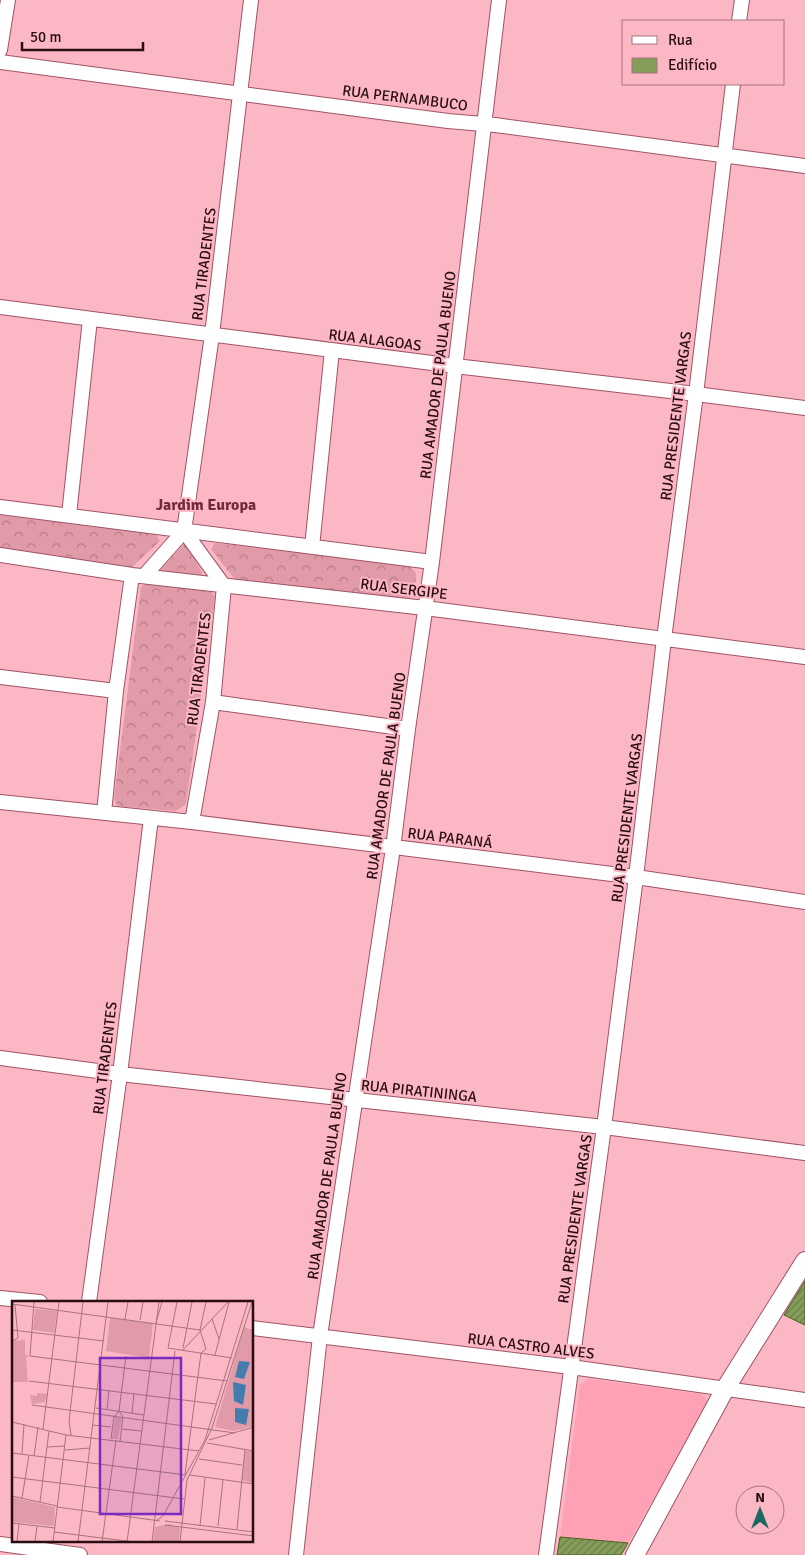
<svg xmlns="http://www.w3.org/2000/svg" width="805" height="1555" font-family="Signika,sans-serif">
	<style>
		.built { fill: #ffa1b5 }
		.forest { fill: url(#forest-crowns) }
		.building { fill: url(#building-hatch); stroke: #486116 }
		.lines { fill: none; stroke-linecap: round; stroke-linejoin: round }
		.minor-casing { stroke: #a05365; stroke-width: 16 }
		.tertiary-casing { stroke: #a05365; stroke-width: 20 }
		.minor { stroke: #fff; stroke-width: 14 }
		.tertiary { stroke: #fff; stroke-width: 18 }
		.labels { text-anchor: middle; stroke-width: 4; stroke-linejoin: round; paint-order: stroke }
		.street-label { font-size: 15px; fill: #2a0c14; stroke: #fcb7c4 }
		.neighbourhood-label { font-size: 16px; font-weight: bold; fill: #71293d; stroke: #fcb7c4 }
		.inset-road { fill: none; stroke: #a8737e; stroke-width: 1 }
		.view { fill: #7b2cbf; fill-opacity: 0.15; stroke: #7b2cbf; stroke-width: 2.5 }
		.inset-edge { fill: none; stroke: #2a0c14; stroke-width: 2.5 }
	</style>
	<defs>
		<pattern id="forest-crowns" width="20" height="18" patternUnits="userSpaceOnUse" patternTransform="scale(1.25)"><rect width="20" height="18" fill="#e09aa8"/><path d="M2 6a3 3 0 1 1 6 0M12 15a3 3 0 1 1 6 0" fill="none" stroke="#b67c88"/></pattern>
		<pattern id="building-hatch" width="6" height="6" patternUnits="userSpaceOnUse" patternTransform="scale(1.25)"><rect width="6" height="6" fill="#849d5b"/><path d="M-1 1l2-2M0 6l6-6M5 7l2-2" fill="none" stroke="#6c7e4a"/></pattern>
	</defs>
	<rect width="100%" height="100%" fill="#fcb7c4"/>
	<path class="built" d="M 589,1379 L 701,1394 L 709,1403 L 628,1543 L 560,1537 L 580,1384 Z"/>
	<path class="forest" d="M 0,515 L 156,534 L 160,541 L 131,568 L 0,550 Z
		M 185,543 L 202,572 L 201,578 L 163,574 L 160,570 Z
		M 215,543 L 409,565 L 416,573 L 415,594 L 407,600 L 236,581 L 211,549 Z
		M 148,582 L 210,589 L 215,597 L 186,804 L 176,811 L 117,806 L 114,798 L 141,587 Z"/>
	<path class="building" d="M 805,1281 L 805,1325 L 784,1315 Z
		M 560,1537 L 628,1543 L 621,1555 L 557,1555 Z"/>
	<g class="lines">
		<defs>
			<path id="minor" d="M 739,21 L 742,0
				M 0,50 L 8,0
				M 0,62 L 448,121 L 495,125 L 805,166
				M 0,307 L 455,366 L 696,394 L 805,408
				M 0,507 L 432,562
				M 69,515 L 90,319
				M 184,531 L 224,586 L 213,702 L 192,822
				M 312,547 L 332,350
				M 0,555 L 132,575 L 425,608 L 805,657
				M 144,576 L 184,531 L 212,335 L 251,0
				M 0,677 L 116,691
				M 213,702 L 408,729
				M 0,802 L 192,822 L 636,877 L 805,902
				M 104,813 L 116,691 L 132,575
				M 0,1058 L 120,1074 L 604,1127 L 805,1153
				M 0,1298 L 40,1302
				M 89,1302 L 120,1074 L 151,818
				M 252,1328 L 571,1367 L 805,1400
				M 0,1544 L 80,1555
				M 296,1555 L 320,1336 L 393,848 L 408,729 L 432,562 L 499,0
				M 546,1555 L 604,1127 L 636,877 L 664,639 L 696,394 L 733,84"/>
			<path id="tertiary" d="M 635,1555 L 725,1389 L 805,1261"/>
		</defs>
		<use href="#minor" class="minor-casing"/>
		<use href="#tertiary" class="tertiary-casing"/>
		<use href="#minor" class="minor"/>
		<use href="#tertiary" class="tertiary"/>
	</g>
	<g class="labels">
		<g class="street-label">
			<text transform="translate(405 98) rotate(7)" y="5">RUA PERNAMBUCO</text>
			<text transform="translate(204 264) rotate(-83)" y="5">RUA TIRADENTES</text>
			<text transform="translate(375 340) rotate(7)" y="5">RUA ALAGOAS</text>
			<text transform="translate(438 375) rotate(-83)" y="5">RUA AMADOR DE PAULA BUENO</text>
			<text transform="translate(676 416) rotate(-83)" y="5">RUA PRESIDENTE VARGAS</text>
			<text transform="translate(404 589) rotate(7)" y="5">RUA SERGIPE</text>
			<text transform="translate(199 669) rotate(-83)" y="5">RUA TIRADENTES</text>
			<text transform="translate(386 776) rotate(-82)" y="5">RUA AMADOR DE PAULA BUENO</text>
			<text transform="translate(627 818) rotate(-83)" y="5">RUA PRESIDENTE VARGAS</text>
			<text transform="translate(450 838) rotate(7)" y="5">RUA PARANÁ</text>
			<text transform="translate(105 1058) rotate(-83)" y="5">RUA TIRADENTES</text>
			<text transform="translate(419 1091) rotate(6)" y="5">RUA PIRATININGA</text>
			<text transform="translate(327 1176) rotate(-82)" y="5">RUA AMADOR DE PAULA BUENO</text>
			<text transform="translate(575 1219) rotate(-82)" y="5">RUA PRESIDENTE VARGAS</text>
			<text transform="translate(531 1346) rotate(7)" y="5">RUA CASTRO ALVES</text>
		</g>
		<g class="neighbourhood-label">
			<text x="206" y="510">Jardim Europa</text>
		</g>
	</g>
	<g transform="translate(12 1301)">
		<rect width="241" height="241" fill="#fcb7c4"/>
		<path d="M 13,39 L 13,53 L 17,55 L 14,57 L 16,81 L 0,81 L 0,40 ZM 25,92 L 35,93 L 33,101 L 20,103 L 18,94 L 25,95 Z" fill="#e09aa8"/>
		<path d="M 23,8 L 45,10 L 42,32 L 21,29 ZM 232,26 L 241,29 L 241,125 L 222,130 L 203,126 ZM 103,116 L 110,117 L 106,138 L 100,138 ZM 0,196 L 43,206 L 42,225 L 0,221 Z" fill="#e09aa8"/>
		<path d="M 98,17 L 141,22 L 137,57 L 94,50 ZM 233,150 L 241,150 L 241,182 L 230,179 ZM 157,223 L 168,227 L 167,241 L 141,241 L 143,226 Z" fill="#e09aa8"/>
		<path d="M 227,60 L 238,61 L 232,78 L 223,76 ZM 221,81 L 234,84 L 231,104 L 222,100 ZM 223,107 L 237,108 L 234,124 L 223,121 Z" fill="#447dad"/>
		<path class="inset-road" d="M 22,1 L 18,55 L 215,80M 165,1 L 156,47 L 220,57M 0,3 L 188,29M 113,18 L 116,1M 200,18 L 207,38M 128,19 L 131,1M 144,22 L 150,1M 0,29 L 92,40M 0,40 L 6,37 L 3,4M 171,47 L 180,1M 194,48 L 188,29 L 194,1M 170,50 L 216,1M 203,54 L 217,1M 17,80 L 204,103M 20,104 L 223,132M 84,107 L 132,114M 95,109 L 97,89M 107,110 L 111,116 L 108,140M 120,112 L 122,92M 103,115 L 107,110 L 114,55M 0,121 L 54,134 L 187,150M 81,124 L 99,126M 31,128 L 47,1M 110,128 L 129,130M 59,134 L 57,120 L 71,1M 99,138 L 102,115M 197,139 L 242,126M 195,142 L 242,150M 35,146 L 53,145M 53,149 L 78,147M 0,152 L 174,174M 10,153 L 12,123M 22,155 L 26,126M 187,158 L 230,164M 173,173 L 189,52 L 194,48M 178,174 L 242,183M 0,176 L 172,198M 0,195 L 45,205M 10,197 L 17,154M 28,201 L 37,130M 45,206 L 148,220M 145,219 L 151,215 L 193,139 L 236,1M 153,220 L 242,231M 0,222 L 43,227M 153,224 L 242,235M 188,225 L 193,177M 206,225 L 211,179M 225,228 L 233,148M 42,231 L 122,241M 5,241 L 7,223M 23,241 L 25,225M 41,241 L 54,134M 66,241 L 96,1M 90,241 L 104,139M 115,241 L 147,1M 140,241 L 163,50M 168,241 L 175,179 L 200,127 L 240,1"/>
		<path class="view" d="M 88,57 L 169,57 L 169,213 L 88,213 Z"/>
		<rect width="241" height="241" class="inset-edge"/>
	</g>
	<rect x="622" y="20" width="162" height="65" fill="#fcb7c4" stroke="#a8737e"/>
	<rect x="632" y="36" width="25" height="8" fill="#ffffff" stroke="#a8737e"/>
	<text x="668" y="45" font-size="15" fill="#2a0c14">Rua</text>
	<rect x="632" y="58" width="25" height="15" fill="#849d5b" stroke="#a8737e"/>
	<text x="668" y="70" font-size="15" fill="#2a0c14">Edifício</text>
	<g transform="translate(760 1510)"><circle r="24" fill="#fcb7c4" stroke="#a8737e"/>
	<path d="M0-4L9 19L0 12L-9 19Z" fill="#1c6760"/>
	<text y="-8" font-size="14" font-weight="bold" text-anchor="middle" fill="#2a0c14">N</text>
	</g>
	<path d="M22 42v8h121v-8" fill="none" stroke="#2a0c14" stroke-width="2.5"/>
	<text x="30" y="42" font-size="15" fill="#2a0c14" stroke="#fcb7c4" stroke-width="4" paint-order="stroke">50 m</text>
</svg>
